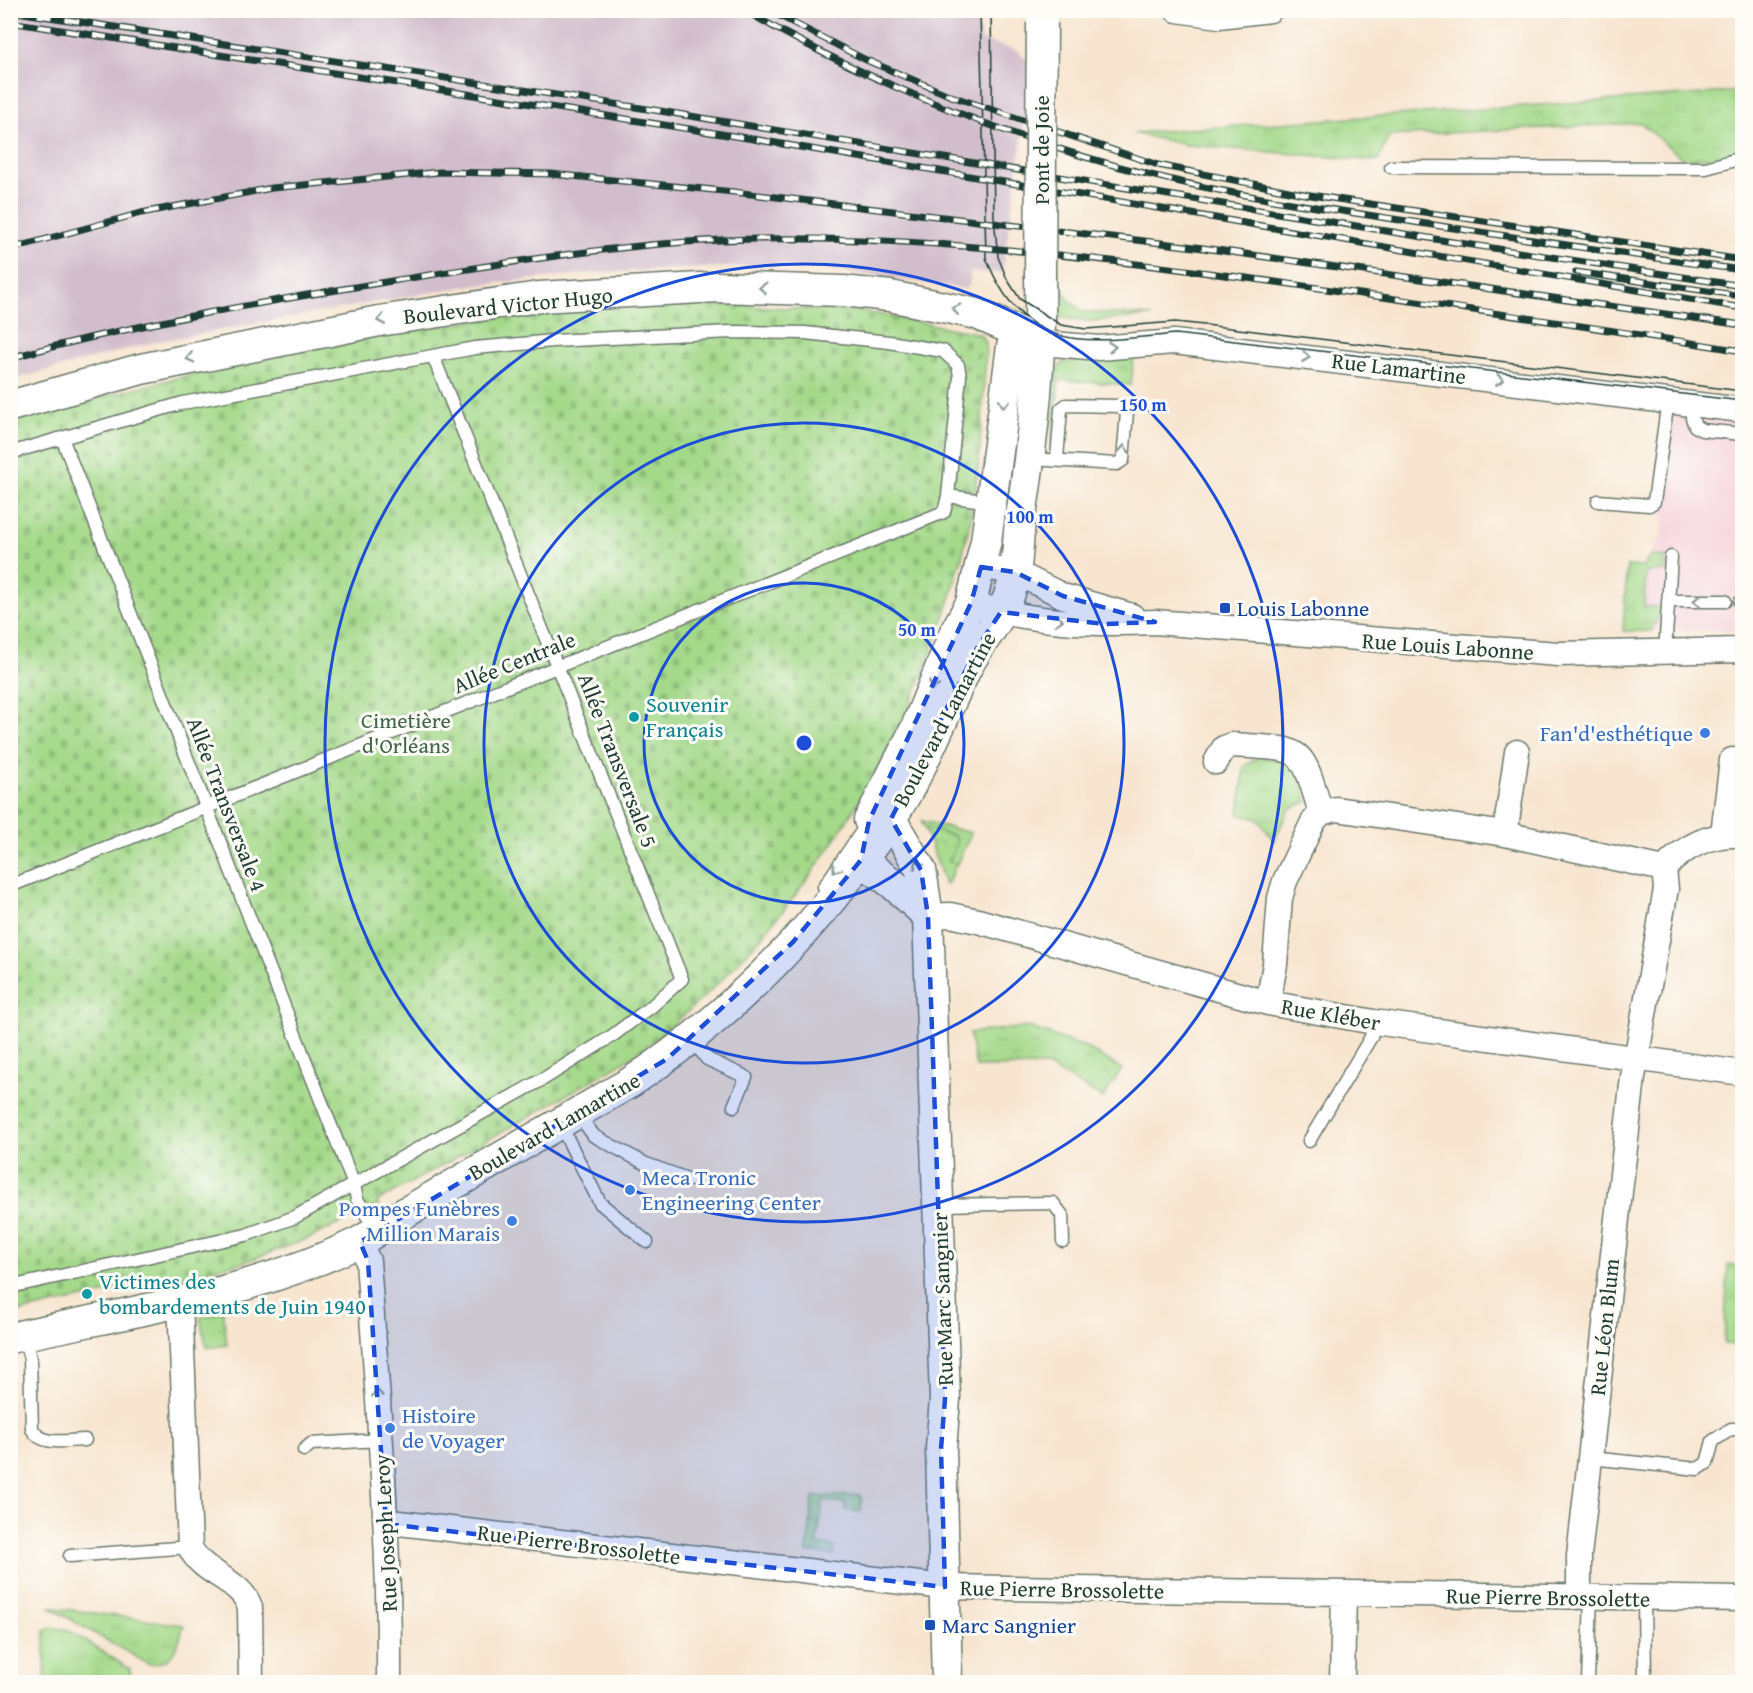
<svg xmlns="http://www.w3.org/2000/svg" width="1753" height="1693" font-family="'Gentium Book Plus',serif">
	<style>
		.built { fill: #f5cfd9 }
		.railway { fill: #d1bdcb }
		.grass { fill: url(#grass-tufts); stroke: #628b5f; stroke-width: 1.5 }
		.cemetery { fill: url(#cemetery-stones); stroke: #628b5f; stroke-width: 1.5 }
		.park { fill: url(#park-crowns); stroke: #628b5f; stroke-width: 1.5 }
		.garden { fill: #a4d98a; stroke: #628b5f; stroke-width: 1.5 }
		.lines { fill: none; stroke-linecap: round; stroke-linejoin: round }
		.service-casing { stroke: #6b786a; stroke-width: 15 }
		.minor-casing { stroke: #6b786a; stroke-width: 27 }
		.tertiary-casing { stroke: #6b786a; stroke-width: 33 }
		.service { stroke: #fff; stroke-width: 12 }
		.minor { stroke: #fff; stroke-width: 24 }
		.tertiary { stroke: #fff; stroke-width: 30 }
		.tram { stroke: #1f3d34; stroke-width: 1.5 }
		.rail-casing { stroke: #1f3d34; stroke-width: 7 }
		.rail { stroke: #fdfcf7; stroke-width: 4.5; stroke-dasharray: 14; stroke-linecap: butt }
		.tertiary-bridge-casing { stroke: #6b786a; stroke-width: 33; stroke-linecap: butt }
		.tertiary-bridge { stroke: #fff; stroke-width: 30 }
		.oneway { stroke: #8f9e9a }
		.marked { fill: #1d4ed8; fill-opacity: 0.2; stroke: #1d4ed8; stroke-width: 4.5; stroke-dasharray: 12 8; stroke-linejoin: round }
		.ring { fill: none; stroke: #1d4ed8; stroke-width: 3 }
		.transit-dot { fill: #1a4fb4; stroke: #fdfcf7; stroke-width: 2 }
		.culture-dot { fill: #0f9aa8; stroke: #fdfcf7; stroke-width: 2 }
		.shop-dot { fill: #3f7fe0; stroke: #fdfcf7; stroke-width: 2 }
		.labels { text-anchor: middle; stroke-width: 6; stroke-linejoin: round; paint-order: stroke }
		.street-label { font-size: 22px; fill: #1f3d34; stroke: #fdfcf7 }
		.transit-label { font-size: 22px; fill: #164399; stroke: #fdfcf7; text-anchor: start }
		.culture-label { font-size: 22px; fill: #0d838f; stroke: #fdfcf7; text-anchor: start }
		.park-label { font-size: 22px; fill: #40644a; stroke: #fdfcf7 }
		.shop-label { font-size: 22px; fill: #366cbe; stroke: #fdfcf7; text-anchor: end }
		.centre { fill: #1d4ed8; stroke: #fdfcf7; stroke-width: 3 }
		.ring-label { font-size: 18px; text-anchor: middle; font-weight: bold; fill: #1d4ed8; stroke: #fdfcf7; stroke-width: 6; stroke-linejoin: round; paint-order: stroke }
	</style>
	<defs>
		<pattern id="grass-tufts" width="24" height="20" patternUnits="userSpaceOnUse" patternTransform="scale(1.5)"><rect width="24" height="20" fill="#a4d98a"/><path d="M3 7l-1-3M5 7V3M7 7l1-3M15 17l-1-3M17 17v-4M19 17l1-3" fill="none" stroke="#8dbb78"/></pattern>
		<pattern id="cemetery-stones" width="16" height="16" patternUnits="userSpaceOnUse" patternTransform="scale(1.5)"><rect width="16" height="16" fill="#a4d98a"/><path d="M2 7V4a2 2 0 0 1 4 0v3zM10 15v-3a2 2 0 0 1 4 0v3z" fill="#8dbb78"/></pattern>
		<pattern id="park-crowns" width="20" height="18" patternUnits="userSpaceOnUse" patternTransform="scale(1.5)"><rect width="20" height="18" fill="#a4d98a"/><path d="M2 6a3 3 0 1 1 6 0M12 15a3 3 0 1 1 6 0" fill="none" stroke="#8dbb78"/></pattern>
	</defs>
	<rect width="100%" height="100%" fill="#fdfcf7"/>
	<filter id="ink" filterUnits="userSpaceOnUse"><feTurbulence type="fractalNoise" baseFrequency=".0167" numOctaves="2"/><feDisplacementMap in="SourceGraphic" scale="12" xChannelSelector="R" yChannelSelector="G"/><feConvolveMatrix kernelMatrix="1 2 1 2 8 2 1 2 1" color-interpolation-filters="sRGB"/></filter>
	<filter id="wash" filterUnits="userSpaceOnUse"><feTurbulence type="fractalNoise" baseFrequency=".008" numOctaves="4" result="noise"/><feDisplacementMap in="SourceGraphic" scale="24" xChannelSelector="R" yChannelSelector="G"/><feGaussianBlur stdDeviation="1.35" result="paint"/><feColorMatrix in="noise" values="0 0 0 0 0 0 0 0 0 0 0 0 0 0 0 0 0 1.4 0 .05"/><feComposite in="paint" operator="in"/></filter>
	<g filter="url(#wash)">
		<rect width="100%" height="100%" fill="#f7e5cf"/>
		<path class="built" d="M 1673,412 L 1742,422 L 1742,630 L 1623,631 L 1627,566 L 1643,567 L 1661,538 Z"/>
		<path class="railway" d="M 11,11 L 976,11 L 981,40 L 1016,50 L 1033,65 L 1002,273 L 970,272 L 970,283 L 966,289 L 832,270 L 769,265 L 590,273 L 462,287 L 159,341 L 11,380 Z"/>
		<path class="grass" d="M 1742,91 L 1742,150 L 1717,158 L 1683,159 L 1641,123 L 1389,136 L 1378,161 L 1187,145 L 1133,133 Z
			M 1056,278 L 1068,299 L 1083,312 L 1152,316 L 1089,321 L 1058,317 Z
			M 1134,353 L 1131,385 L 1059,380 L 1053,447 L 1051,447 L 1056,376 L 1059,366 L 1064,362 Z
			M 1650,556 L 1666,557 L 1665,571 L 1646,572 L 1644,607 L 1663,607 L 1651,631 L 1623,631 L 1627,566 L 1643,567 Z
			M 1259,756 L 1297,764 L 1307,802 L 1289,809 L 1274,841 L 1258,819 L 1239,815 L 1244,767 Z
			M 1028,1027 L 1085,1047 L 1122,1069 L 1103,1098 L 1047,1066 L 976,1067 L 969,1033 Z
			M 1728,1265 L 1742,1267 L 1742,1345 L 1724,1344 Z
			M 223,1311 L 227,1345 L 207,1348 L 200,1318 Z
			M 861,1495 L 861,1512 L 845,1510 L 845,1503 L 823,1501 L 817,1544 L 835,1547 L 834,1555 L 807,1552 L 813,1497 Z
			M 49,1607 L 184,1625 C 176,1649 176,1663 148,1664 Z
			M 51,1627 L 68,1630 L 130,1669 L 131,1682 L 45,1682 L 45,1631 Z"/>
		<path class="cemetery" d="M 723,305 L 862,311 L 980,334 L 986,343 C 983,403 981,464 970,522 C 929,719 805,925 645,1047 C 617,1068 584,1085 554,1102 C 495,1136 437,1169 377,1201 L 379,1205 L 307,1239 L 245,1262 L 11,1314 L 10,423 C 172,374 339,339 506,316 C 577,306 651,307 723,305 Z"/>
		<path class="park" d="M 922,821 L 971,833 L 947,884 L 945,884 Z"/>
		<path class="garden" d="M 922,821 L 971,833 L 957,864 L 949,861 L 957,843 L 954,836 L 924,828 Z"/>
	</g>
	<g filter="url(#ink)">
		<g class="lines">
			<defs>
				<path id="service" d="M 1391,167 L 1706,168 L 1742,158
					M 1693,404 L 1692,418 L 1695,426 L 1702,430 L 1742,434
					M 62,438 L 354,1185 L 357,1199 L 370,1221
					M 10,453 L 183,403 L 475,348 L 553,341 L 731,332 L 805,333 L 889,342 L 943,351 L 958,365 L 960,376 L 948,496
					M 1030,459 L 1117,464 L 1123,460 L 1127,412 L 1119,406 L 1066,405 L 1061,409 L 1057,459
					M 1598,501 L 1649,505 L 1654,502 L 1668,400
					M 1668,601 L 1725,601
					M 1740,602 L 1742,602
					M 1665,653 L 1671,557
					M 10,886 L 944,512 L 948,496 L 990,502
					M 824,887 L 869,821
					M 691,1038 L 707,1059 L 746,1077 L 734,1106
					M 578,1114 L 594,1136 L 646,1164 L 690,1180
					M 560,1124 L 600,1203 L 647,1242
					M 1309,1141 L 1371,1037 L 1374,1022
					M 939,1205 L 1053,1203 L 1062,1215 L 1063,1241
					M 10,1287 L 246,1235 L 295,1217 L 545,1078 L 612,1036 L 652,1006 L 682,979 L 433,356
					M 24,1335 L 30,1359 L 32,1429 C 42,1447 67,1440 85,1440
					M 304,1450 L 311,1444 L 380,1440
					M 1590,1458 L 1698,1469 L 1707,1463 L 1713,1441 L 1731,1429 L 1742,1429
					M 70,1556 L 190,1547
					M 1644,1598 L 1645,1682
					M 1588,1682 L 1591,1597"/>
				<path id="minor" d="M 1177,10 L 1219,16 L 1270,10
					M 1054,344 L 1099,348 L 1174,342 L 1742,410
					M 981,567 L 1015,572 L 1063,596 L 1132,616
					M 971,603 C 1031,623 1093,625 1155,622 L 1558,654 L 1742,650
					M 1216,762 L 1224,748 L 1232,745 C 1305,750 1300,743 1321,813
					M 1505,834 L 1517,752
					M 1723,834 L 1732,760
					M 928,916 L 950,915 L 978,921 L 1268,1003 L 1374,1022 L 1742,1073
					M 1268,1003 L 1275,964 L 1280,898 L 1285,881 L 1313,822 L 1321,813 L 1336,809 L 1505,834 L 1664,869
					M 360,1242 L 368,1261 C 378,1401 390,1542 389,1682
					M 180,1301 L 190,1547 C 202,1575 240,1578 250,1607 L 251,1682
					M 386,1524 L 399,1523 L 945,1587 L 1742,1599
					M 1579,1597 L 1579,1556 L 1633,1077 L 1666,889 L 1664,869 C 1685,846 1710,833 1742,835
					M 1342,1682 L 1344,1595"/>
				<path id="tertiary" d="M 10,406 L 141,369 L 379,321 L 539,297 L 718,287 L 843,291 L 890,296 L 977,314 L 1016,331 L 1026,348 L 1028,376
					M 891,819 L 921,870 L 928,916 L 945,1399 L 941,1449 L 947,1682
					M 869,820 L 916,728 L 955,632 L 971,603 L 986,541 L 1012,346 L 1016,341
					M 861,860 L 893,884 L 928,916
					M 10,1338 C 127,1312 249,1295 357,1243 C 371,1236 383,1226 396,1218 L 631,1082 C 733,1015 823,921 890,820 C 922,772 942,718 967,667 C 980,642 1001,620 1010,593 C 1018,571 1017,546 1020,523 C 1033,441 1042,360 1040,277"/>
			</defs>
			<use href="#service" class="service-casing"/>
			<use href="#minor" class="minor-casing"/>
			<use href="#tertiary" class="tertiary-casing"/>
			<use href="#service" class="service"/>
			<use href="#minor" class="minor"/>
			<use href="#tertiary" class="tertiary"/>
			<path class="tram" d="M 980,10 L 986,258 C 1026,357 1086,342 1176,334 L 1742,401
				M 991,10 L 994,218 L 998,257 L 1007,279 L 1020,299 L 1061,325 L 1086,329 L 1175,322 L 1214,326 L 1742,391"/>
			<defs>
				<path id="rail" d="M 744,10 C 867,82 1017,142 1155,176 C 1244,198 1336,210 1427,224 C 1532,240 1637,256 1742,270
					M 768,10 L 864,59 L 951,96 L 1158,165 L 1304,194 L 1742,260
					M 10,11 L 654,110 L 1453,242 L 1742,286
					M 10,22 L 753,139 L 1742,308
					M 10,249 L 141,213 L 272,188 L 440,172 L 551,174 L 734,192 L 1203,248 L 1742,325
					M 1576,272 L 1742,296
					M 10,358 C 138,323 268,301 398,280 C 505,263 613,245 721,240 C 897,233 1073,255 1247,278 C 1412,301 1577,324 1742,351"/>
			</defs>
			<use href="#rail" class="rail-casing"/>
			<use href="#rail" class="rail"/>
			<defs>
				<path id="tertiary-bridge" d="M 1040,277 L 1042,23"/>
			</defs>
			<use href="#tertiary-bridge" class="tertiary-bridge-casing"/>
			<use href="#tertiary-bridge" class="tertiary-bridge"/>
		</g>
		<defs><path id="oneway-chevron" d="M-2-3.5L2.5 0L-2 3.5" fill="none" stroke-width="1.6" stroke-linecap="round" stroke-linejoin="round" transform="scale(1.5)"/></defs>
		<g class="oneway">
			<use href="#oneway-chevron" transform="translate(763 288) rotate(-178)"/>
			<use href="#oneway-chevron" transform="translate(956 309) rotate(-167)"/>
			<use href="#oneway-chevron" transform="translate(381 320) rotate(170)"/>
			<use href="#oneway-chevron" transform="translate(1112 347) rotate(-5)"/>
			<use href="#oneway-chevron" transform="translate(1306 357) rotate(7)"/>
			<use href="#oneway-chevron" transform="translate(190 358) rotate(167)"/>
			<use href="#oneway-chevron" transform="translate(1500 380) rotate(7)"/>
			<use href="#oneway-chevron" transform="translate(1004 404) rotate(97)"/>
			<use href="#oneway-chevron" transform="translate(1124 449) rotate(-86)"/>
			<use href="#oneway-chevron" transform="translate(1697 601) rotate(180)"/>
			<use href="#oneway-chevron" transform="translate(1059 620) rotate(5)"/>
			<use href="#oneway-chevron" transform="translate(933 686) rotate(113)"/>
			<use href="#oneway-chevron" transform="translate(918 864) rotate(-115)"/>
			<use href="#oneway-chevron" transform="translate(836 869) rotate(125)"/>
			<use href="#oneway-chevron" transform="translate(377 1393) rotate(-94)"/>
		</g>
	</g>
	<path class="marked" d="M 981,567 L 1015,572 L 1063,596 L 1155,622 L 1104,624 L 1001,612 L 977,648 L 891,819 L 921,870 L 928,916 L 945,1399 L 941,1449 L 945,1587 L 386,1524 L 368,1261 L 360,1242 L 667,1059 L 793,942 L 861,860 L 869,821 L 971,603 Z"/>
	<g class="ring">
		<circle cx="804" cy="743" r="160"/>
		<circle cx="804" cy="743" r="320"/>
		<circle cx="804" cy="743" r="479"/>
	</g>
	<g class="transit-dot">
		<rect x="1219" y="602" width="12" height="12" rx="3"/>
		<rect x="924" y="1619" width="12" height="12" rx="3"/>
	</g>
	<g class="culture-dot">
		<circle cx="634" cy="717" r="6"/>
		<circle cx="87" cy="1294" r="6"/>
	</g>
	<g class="shop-dot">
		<circle cx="1705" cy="733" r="6"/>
		<circle cx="630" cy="1190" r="6"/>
		<circle cx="512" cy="1221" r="6"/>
		<circle cx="390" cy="1428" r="6"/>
	</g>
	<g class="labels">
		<g class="street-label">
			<text transform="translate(1041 150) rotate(-90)" y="8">Pont de Joie</text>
			<text transform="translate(508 305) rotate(-6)" y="8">Boulevard Victor Hugo</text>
			<text transform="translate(1399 368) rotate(7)" y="8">Rue Lamartine</text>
			<text transform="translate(1448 646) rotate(4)" y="8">Rue Louis Labonne</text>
			<text transform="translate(514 662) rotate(-22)" y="8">Allée Centrale</text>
			<text transform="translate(944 719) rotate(-62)" y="8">Boulevard Lamartine</text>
			<text transform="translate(618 760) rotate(69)" y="8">Allée Transversale 5</text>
			<text transform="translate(227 804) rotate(69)" y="8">Allée Transversale 4</text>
			<text transform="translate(1331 1014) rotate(10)" y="8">Rue Kléber</text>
			<text transform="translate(554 1126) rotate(-30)" y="8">Boulevard Lamartine</text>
			<text transform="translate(942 1299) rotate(-92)" y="8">Rue Marc Sangnier</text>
			<text transform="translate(1604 1327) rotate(-84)" y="8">Rue Léon Blum</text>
			<text transform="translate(385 1533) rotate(-93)" y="8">Rue Joseph Leroy</text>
			<text transform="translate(579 1544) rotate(7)" y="8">Rue Pierre Brossolette</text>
			<text transform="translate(1062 1589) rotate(1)" y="8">Rue Pierre Brossolette</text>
			<text transform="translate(1548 1597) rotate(1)" y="8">Rue Pierre Brossolette</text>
		</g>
		<g class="transit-label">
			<text x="1237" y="616">Louis Labonne</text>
			<text x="942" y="1633">Marc Sangnier</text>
		</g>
		<g class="culture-label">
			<text x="646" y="712">Souvenir<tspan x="646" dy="25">Français</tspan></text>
			<text x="99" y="1289">Victimes des<tspan x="99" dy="25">bombardements de Juin 1940</tspan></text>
		</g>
		<g class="park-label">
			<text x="406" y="728">Cimetière<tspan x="406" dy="25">d'Orléans</tspan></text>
		</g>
		<g class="shop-label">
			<text x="1693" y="741">Fan'd'esthétique</text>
			<text x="642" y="1185" text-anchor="start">Meca Tronic<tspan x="642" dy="25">Engineering Center</tspan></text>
			<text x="500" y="1216">Pompes Funèbres<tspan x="500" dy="25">Million Marais</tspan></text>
			<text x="402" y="1423" text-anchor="start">Histoire<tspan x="402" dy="25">de Voyager</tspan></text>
		</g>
	</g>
	<circle cx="804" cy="743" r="9" class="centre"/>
	<g class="ring-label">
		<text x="1143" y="411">150 m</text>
		<text x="1030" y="523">100 m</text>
		<text x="917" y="636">50 m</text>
	</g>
	<rect width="1753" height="1693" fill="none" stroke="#fdfcf7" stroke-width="36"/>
</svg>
